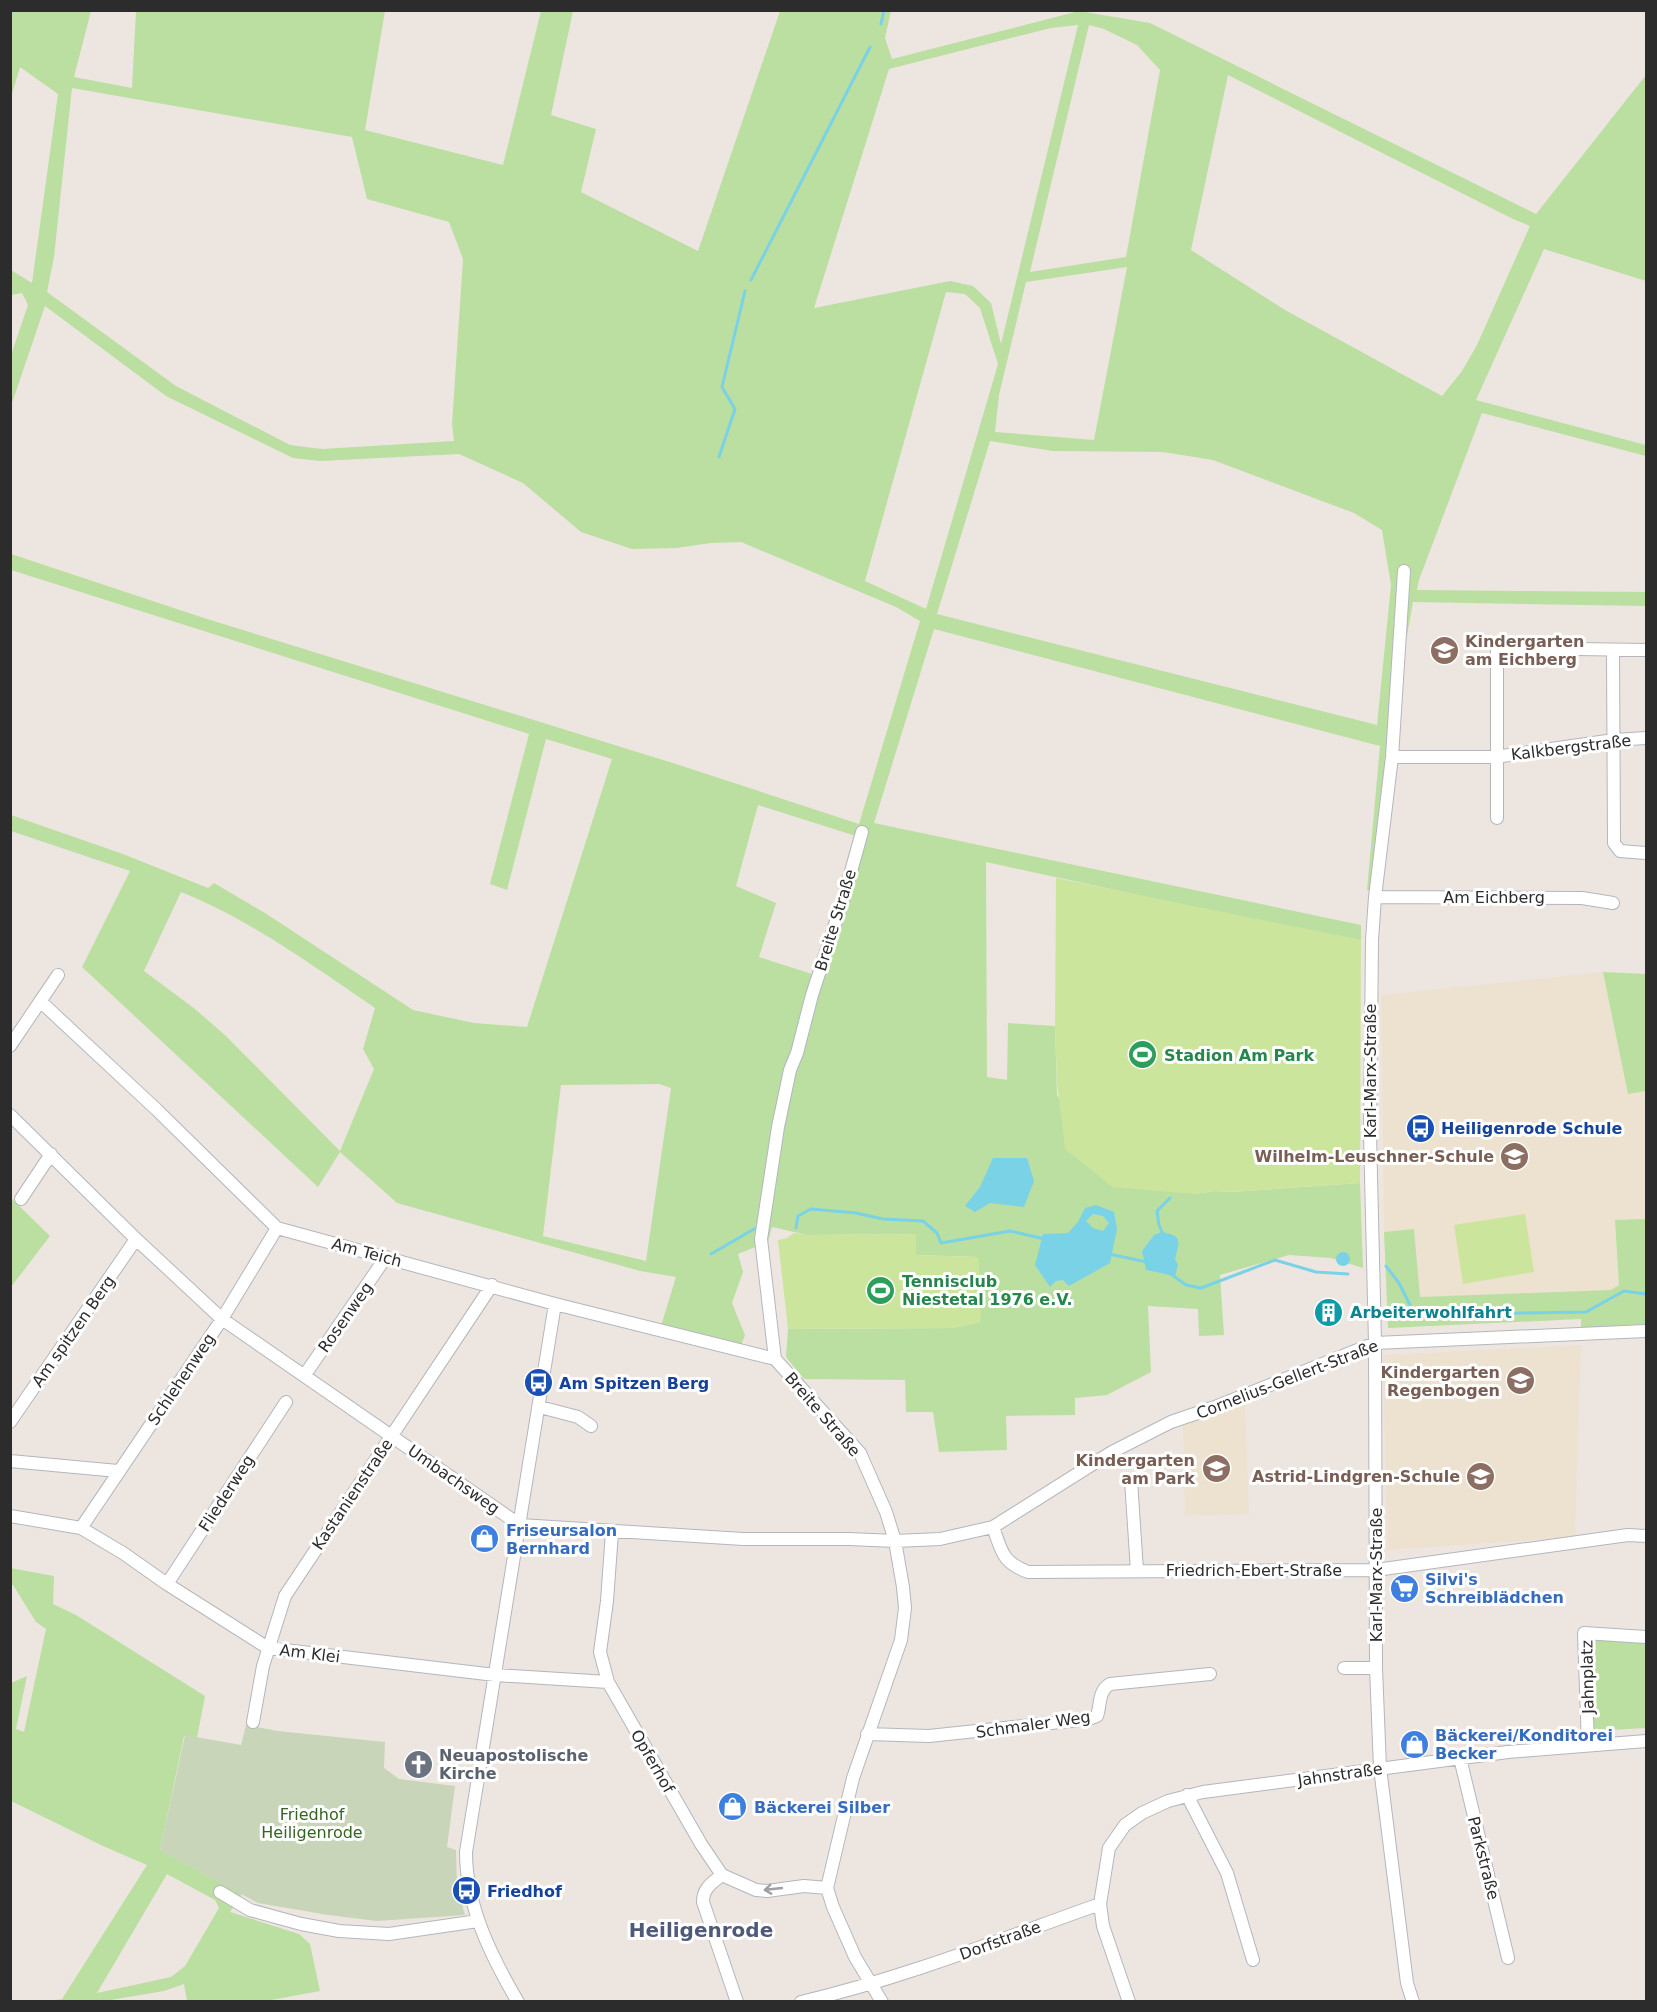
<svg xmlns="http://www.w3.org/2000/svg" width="1657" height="2012" font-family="'DejaVu Sans',sans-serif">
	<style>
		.education { fill: #ede1d0 }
		.green { fill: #badfa0; fill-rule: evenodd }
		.cemetery { fill: #c8d5b8 }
		.pitch { fill: #cce59d }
		.water { fill: #7ad2e7; fill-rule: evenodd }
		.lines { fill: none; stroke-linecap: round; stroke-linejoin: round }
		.stream { stroke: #7ad2e7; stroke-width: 3 }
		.minor-casing { stroke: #b3b6be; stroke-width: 14 }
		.minor { stroke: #fff; stroke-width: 12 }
		.oneway { stroke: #a0a0a0 }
		.labels { text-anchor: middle; stroke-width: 6; stroke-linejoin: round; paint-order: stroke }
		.education-label { font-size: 16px; font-weight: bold; fill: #785e54; stroke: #fff; text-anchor: end }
		.street-label { font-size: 16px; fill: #2c2c2c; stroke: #fff }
		.leisure-label { font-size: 16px; font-weight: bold; fill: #27864d; stroke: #fff; text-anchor: start }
		.transit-label { font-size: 16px; font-weight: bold; fill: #164399; stroke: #fff; text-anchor: start }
		.culture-label { font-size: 16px; font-weight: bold; fill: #0d838f; stroke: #fff; text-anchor: start }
		.shop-label { font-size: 16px; font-weight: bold; fill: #366cbe; stroke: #fff; text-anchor: start }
		.worship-label { font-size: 16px; font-weight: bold; fill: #5b616d; stroke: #fff; text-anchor: start }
		.park-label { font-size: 16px; fill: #346520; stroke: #fff }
		.quarter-label { font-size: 20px; font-weight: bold; fill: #4f5a7a; stroke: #fff }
	</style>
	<rect width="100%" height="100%" fill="#ede6e0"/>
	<path class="education" d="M 1603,972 L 1628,1094 L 1646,1091 L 1646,1219 L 1615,1221 L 1619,1285 L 1612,1290 L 1419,1297 L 1414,1230 L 1384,1232 L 1381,995 Z
		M 1581,1345 L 1575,1537 L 1387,1550 L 1383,1355 Z
		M 1245,1402 L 1249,1514 L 1185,1516 L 1183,1425 Z"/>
	<path class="green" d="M 10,11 L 91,11 L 74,77 L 132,88 L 136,11 L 385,11 L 365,130 L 503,165 L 541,11 L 573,11 L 551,115 L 596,129 L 581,192 L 698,251 L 780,11 L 891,11 L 885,38 L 892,59 L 1079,11 L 1150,23 L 1536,214 L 1646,75 L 1646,281 L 1544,249 L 1476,400 L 1646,445 L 1646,456 L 1482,413 L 1419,580 L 1417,590 L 1646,592 L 1646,606 L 1413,602 L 1406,641 L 1395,651 L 1387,752 L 1373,890 L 1367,890 L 1380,746 L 934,629 L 874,823 L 1361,925 L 1361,940 L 1235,916 L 986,862 L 987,1077 L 1007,1080 L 1008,1023 L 1055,1026 L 1057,1096 L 1195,1194 L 1215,1191 L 1232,1192 L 1360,1183 L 1363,1268 L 1331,1258 L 1289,1255 L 1220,1275 L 1224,1335 L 1199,1336 L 1198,1309 L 1148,1306 L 1151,1372 L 1107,1395 L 1075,1398 L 1075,1415 L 1006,1416 L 1007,1450 L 939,1452 L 933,1412 L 906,1412 L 905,1380 L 804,1379 L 786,1357 L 788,1329 L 953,1328 L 980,1322 L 978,1257 L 916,1255 L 916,1234 L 807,1235 L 772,1227 L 768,1242 L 738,1254 L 743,1272 L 732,1303 L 745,1335 L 741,1346 L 661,1326 L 676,1277 L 640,1271 L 397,1203 L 340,1152 L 318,1187 L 82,967 L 130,871 L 11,831 L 11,815 L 123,854 L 208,888 L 214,883 L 265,913 L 413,1010 L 474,1023 L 527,1027 L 612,759 L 546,739 L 507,890 L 490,884 L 529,734 L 11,570 L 11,554 L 204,618 L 676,764 L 859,824 L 920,621 L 896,607 L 741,542 L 711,543 L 676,548 L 632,549 L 581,532 L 523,483 L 459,454 L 320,461 L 293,458 L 166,396 L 45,306 L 11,406 L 11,355 L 28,305 L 22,293 L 11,295 L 11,270 L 32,283 L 58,94 L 20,67 L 11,97 ZM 1078,25 L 1001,344 L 991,303 L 973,286 L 950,281 L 814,308 L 889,69 L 1051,28 ZM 1089,25 L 1104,29 L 1137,45 L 1160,70 L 1126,257 L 1030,272 ZM 1228,75 L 1513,219 L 1530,226 L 1477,345 L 1462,371 L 1442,396 L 1285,310 L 1191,250 ZM 72,88 L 352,137 L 367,199 L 449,222 L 463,259 L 452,424 L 454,441 L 322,449 L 290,445 L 176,386 L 47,292 L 54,257 ZM 1127,267 L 1094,440 L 995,432 L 999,395 L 1026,282 ZM 946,292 L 965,294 L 980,308 L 998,364 L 926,609 L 865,581 ZM 990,441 L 1053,451 L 1163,452 L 1213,460 L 1354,513 L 1382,530 L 1391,585 L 1377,725 L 937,614 ZM 758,805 L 856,836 L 812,974 L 759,957 L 776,903 L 736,886 ZM 181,892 C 251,920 313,966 375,1008 L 363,1049 L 374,1069 L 340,1151 L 226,1036 L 195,1009 L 144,971 ZM 659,1084 L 671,1088 L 646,1261 L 543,1236 L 561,1085 Z
		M 1603,972 L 1646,974 L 1646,1091 L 1628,1094 Z
		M 11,1198 L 50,1236 L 11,1287 L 10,1287 Z
		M 1646,1219 L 1646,1324 L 1581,1328 L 1581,1319 L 1388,1328 L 1384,1232 L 1414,1229 L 1420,1297 L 1611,1290 L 1619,1285 L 1615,1220 Z
		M 10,1568 L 54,1576 L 53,1604 L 76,1615 L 205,1696 L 197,1738 L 184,1736 L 160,1850 L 242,1894 L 230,1912 L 299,1934 L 310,1944 L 320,1991 L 266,2001 L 187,2001 L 184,1984 L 164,1991 L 105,2001 L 50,2001 L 62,1999 L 147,1865 L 103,1846 L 11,1801 L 11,1683 L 27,1676 L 16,1729 L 24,1732 L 46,1629 L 36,1622 L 13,1585 L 11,1585 ZM 167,1874 L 215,1900 L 219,1908 L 185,1966 L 171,1977 L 97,1993 Z
		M 1589,1639 L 1646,1643 L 1646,1728 L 1592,1731 Z"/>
	<path class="cemetery" d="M 246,1725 L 278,1731 L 385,1742 L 384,1768 L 399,1779 L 455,1786 L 447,1847 L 456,1850 L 457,1887 L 465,1915 L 377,1921 L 328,1915 L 258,1903 L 160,1850 L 185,1735 L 241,1745 Z"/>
	<path class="pitch" d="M 1056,878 L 1361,940 L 1360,1183 L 1232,1192 L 1215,1191 L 1195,1194 L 1113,1187 L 1065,1149 L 1057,1082 L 1055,1026 Z
		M 1525,1214 L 1534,1272 L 1463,1284 L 1454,1225 Z
		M 794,1233 L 807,1235 L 916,1234 L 916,1255 L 978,1257 L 981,1322 L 953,1328 L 788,1329 L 778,1240 L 787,1238 Z"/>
	<path class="water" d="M 993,1158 L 1027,1158 L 1034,1181 L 1024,1207 L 990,1203 L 975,1212 L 965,1206 L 980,1187 Z
		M 1096,1205 L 1114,1212 L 1117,1229 L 1110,1263 L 1069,1286 L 1063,1280 L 1056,1281 L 1050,1287 L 1035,1265 L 1043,1234 L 1068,1233 L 1078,1222 L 1085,1208 ZM 1093,1214 L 1103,1216 L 1109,1223 L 1103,1231 L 1093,1228 L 1086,1221 Z
		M 1162,1232 C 1184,1236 1179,1242 1175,1259 L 1178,1265 L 1175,1276 L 1146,1270 L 1142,1251 L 1154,1235 Z
		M1336 1259a7 7 0 1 1 14 0a7 7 0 1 1-14 0Z"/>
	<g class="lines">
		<path class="stream" d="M 881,24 L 884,10
			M 751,280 L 870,47
			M 719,457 L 735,409 L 722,387 L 745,291
			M 796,1228 L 798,1216 L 811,1209 L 856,1213 L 883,1219 L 923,1221 L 937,1233 L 941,1243 L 1010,1231 L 1045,1239
			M 1162,1232 L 1159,1225 L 1157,1211 L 1170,1198
			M 711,1254 L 754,1229
			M 1109,1254 L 1147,1262
			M 1386,1266 L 1399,1283 L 1414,1313 L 1438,1318 L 1469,1314 L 1586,1312 L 1624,1291 L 1646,1294
			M 1171,1274 L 1186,1285 L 1201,1288 L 1275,1260 L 1316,1272 L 1348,1274"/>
		<defs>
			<path id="minor" d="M 1404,571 L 1392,757 L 1375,897 L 1372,940 L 1370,1133 L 1375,1343 L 1376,1668 L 1380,1768 L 1407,1983 L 1413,2002
				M 1613,651 L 1614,843 L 1620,851 L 1646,853
				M 1392,757 L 1495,757 L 1614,740 L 1646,738
				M 1497,818 L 1497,648 L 1646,650
				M 862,832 L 843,900 L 812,995 L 797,1053 L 790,1070 L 778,1127 L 761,1239 L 775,1359 L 860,1453 L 886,1512 L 895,1541 L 903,1587 L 905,1608 L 901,1640 L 853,1778 L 827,1888 L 833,1907 L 855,1957 L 882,2002
				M 1375,897 L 1582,898 L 1613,903
				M 40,1001 L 157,1110 L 277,1228 L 555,1304 L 775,1359
				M 10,1046 L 58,975
				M 10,1115 L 136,1239 L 222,1319 L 520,1525 L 743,1539 L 849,1539 L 895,1541 L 940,1539 L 993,1527 L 1112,1452 L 1171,1422 L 1215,1407 L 1375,1343 L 1646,1331
				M 21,1199 L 51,1154
				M 304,1376 L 386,1257
				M 540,1407 L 578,1417 L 591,1426
				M 10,1422 L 136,1239
				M 10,1461 L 118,1471
				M 1131,1480 L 1137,1571
				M 10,1516 L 81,1528 L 123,1553 L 167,1584 L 268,1648 L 495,1675 L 608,1682
				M 993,1527 C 1002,1552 1002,1562 1028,1572 L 1376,1570 L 1628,1535 L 1646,1536
				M 81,1528 L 222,1319 L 277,1228
				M 612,1532 L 607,1601 L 600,1652 L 608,1682 L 701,1844 L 722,1875 L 756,1890 L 767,1891 L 804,1886 L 827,1888
				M 167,1584 L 286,1402
				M 1344,1668 L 1376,1668
				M 253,1722 L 263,1666 L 285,1596 L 492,1285
				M 867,1734 L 929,1736 L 1089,1719 L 1097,1716 C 1101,1704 1098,1691 1110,1684 L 1210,1674
				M 1588,1745 L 1584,1633 L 1646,1637
				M 1460,1758 L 1508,1958
				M 1187,1795 L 1227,1873 L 1253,1960
				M 722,1875 C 712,1883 703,1888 703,1902 L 737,2002
				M 220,1892 L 250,1910 L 301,1924 L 339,1931 L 389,1934 L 478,1921
				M 518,2002 C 491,1956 466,1906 466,1852 L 555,1304
				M 801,2002 C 904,1978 1001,1939 1100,1904
				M 1129,2002 L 1103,1926 L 1100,1904 L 1109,1848 L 1125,1825 L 1142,1813 L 1168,1801 L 1203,1792 L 1508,1752 L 1646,1741"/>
		</defs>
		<use href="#minor" class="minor-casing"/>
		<use href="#minor" class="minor"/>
	</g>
	<defs><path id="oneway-shaft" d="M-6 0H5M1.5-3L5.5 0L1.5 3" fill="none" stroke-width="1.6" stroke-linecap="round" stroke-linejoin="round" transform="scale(1.5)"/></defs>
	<use class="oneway" href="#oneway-shaft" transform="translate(773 1889) rotate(174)"/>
	<defs>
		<symbol id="school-disc" viewBox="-11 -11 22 22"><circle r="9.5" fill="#8d6e63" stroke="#fff"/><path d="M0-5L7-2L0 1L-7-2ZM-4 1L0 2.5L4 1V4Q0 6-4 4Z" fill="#fff"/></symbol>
		<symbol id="stadium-disc" viewBox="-11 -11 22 22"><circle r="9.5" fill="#2e9e5b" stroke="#fff"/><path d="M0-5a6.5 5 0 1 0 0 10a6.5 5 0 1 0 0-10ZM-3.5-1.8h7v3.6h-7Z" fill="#fff"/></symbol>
		<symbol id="bus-disc" viewBox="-11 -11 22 22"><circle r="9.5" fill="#1a4fb4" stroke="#fff"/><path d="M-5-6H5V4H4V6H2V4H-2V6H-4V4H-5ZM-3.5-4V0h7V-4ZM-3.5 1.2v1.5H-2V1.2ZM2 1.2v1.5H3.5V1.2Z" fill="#fff"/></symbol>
		<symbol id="building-disc" viewBox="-11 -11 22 22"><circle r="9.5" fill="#0f9aa8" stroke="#fff"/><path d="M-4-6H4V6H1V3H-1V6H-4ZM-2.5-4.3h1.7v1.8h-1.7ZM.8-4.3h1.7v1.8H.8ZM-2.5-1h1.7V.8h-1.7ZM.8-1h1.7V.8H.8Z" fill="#fff"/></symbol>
		<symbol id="shop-disc" viewBox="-11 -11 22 22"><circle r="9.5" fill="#3f7fe0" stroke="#fff"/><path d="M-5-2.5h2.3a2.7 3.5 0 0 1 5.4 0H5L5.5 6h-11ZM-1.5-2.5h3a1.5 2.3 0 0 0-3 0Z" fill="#fff"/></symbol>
		<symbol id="supermarket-disc" viewBox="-11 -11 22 22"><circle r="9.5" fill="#3f7fe0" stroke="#fff"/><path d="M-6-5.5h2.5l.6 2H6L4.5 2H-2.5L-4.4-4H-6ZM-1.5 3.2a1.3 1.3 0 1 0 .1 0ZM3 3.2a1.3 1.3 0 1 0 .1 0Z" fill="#fff"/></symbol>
		<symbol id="church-disc" viewBox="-11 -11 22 22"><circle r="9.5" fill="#6b7280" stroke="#fff"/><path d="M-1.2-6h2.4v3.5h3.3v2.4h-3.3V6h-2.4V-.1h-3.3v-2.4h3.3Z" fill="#fff"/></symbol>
	</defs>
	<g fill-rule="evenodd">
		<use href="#school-disc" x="1428" y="634" width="33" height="33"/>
		<use href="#stadium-disc" x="1126" y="1038" width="33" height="33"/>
		<use href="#bus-disc" x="1404" y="1112" width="33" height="33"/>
		<use href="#school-disc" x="1498" y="1140" width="33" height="33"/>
		<use href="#stadium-disc" x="864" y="1274" width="33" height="33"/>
		<use href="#building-disc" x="1312" y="1296" width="33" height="33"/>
		<use href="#school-disc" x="1504" y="1364" width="33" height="33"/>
		<use href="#bus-disc" x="522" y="1366" width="33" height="33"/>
		<use href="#school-disc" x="1200" y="1452" width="33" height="33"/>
		<use href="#school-disc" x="1464" y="1460" width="33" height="33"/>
		<use href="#shop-disc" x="468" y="1522" width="33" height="33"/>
		<use href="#supermarket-disc" x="1388" y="1572" width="33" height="33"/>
		<use href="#shop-disc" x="1398" y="1728" width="33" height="33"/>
		<use href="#church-disc" x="402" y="1748" width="33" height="33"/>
		<use href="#shop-disc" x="716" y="1790" width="33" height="33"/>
		<use href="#bus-disc" x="450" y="1874" width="33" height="33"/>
	</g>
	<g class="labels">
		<g class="education-label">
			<text x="1465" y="647" text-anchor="start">Kindergarten<tspan x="1465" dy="18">am Eichberg</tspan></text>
			<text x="1494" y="1162">Wilhelm-Leuschner-Schule</text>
			<text x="1500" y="1378">Kindergarten<tspan x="1500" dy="18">Regenbogen</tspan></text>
			<text x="1195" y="1466">Kindergarten<tspan x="1195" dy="18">am Park</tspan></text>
			<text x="1460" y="1482">Astrid-Lindgren-Schule</text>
		</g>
		<g class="street-label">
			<text transform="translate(1571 747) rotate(-7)" y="6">Kalkbergstraße</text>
			<text x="1494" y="903">Am Eichberg</text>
			<text transform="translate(835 920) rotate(-73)" y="6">Breite Straße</text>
			<text transform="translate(1370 1071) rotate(-90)" y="6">Karl-Marx-Straße</text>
			<text transform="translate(367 1252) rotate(15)" y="6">Am Teich</text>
			<text transform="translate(345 1317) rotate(-55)" y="6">Rosenweg</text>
			<text transform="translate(73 1331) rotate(-55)" y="6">Am spitzen Berg</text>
			<text transform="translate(181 1379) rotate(-56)" y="6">Schlehenweg</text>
			<text transform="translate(1287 1379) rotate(-21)" y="6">Cornelius-Gellert-Straße</text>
			<text transform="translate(823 1414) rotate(49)" y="6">Breite Straße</text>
			<text transform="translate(454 1479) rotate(35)" y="6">Umbachsweg</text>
			<text transform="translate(226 1493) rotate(-57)" y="6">Fliederweg</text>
			<text transform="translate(352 1494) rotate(-56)" y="6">Kastanienstraße</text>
			<text x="1254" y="1576">Friedrich-Ebert-Straße</text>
			<text transform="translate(1376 1575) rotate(-90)" y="6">Karl-Marx-Straße</text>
			<text transform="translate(310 1653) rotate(7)" y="6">Am Klei</text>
			<text transform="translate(1587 1677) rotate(-91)" y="6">Jahnplatz</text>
			<text transform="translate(1033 1724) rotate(-8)" y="6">Schmaler Weg</text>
			<text transform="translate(653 1761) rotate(60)" y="6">Opferhof</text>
			<text transform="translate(1340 1774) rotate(-8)" y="6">Jahnstraße</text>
			<text transform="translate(1484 1858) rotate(76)" y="6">Parkstraße</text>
			<text transform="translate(1000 1940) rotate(-20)" y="6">Dorfstraße</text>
		</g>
		<g class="leisure-label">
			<text x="1164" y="1061">Stadion Am Park</text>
			<text x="902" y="1287">Tennisclub<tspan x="902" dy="18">Niestetal 1976 e.V.</tspan></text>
		</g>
		<g class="transit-label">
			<text x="1441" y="1134">Heiligenrode Schule</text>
			<text x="559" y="1389">Am Spitzen Berg</text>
			<text x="487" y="1897">Friedhof</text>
		</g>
		<g class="culture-label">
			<text x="1350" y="1318">Arbeiterwohlfahrt</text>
		</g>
		<g class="shop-label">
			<text x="506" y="1536">Friseursalon<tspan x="506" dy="18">Bernhard</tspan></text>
			<text x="1425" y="1585">Silvi's<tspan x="1425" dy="18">Schreiblädchen</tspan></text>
			<text x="1435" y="1741">Bäckerei/Konditorei<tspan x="1435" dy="18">Becker</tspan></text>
			<text x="754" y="1813">Bäckerei Silber</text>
		</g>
		<g class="worship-label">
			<text x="439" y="1761">Neuapostolische<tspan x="439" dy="18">Kirche</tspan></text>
		</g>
		<g class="park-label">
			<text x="312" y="1820">Friedhof<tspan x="312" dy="18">Heiligenrode</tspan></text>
		</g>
		<g class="quarter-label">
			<text x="701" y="1937">Heiligenrode</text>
		</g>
	</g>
	<rect width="1657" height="2012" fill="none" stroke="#2c2c2c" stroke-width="24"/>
</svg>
